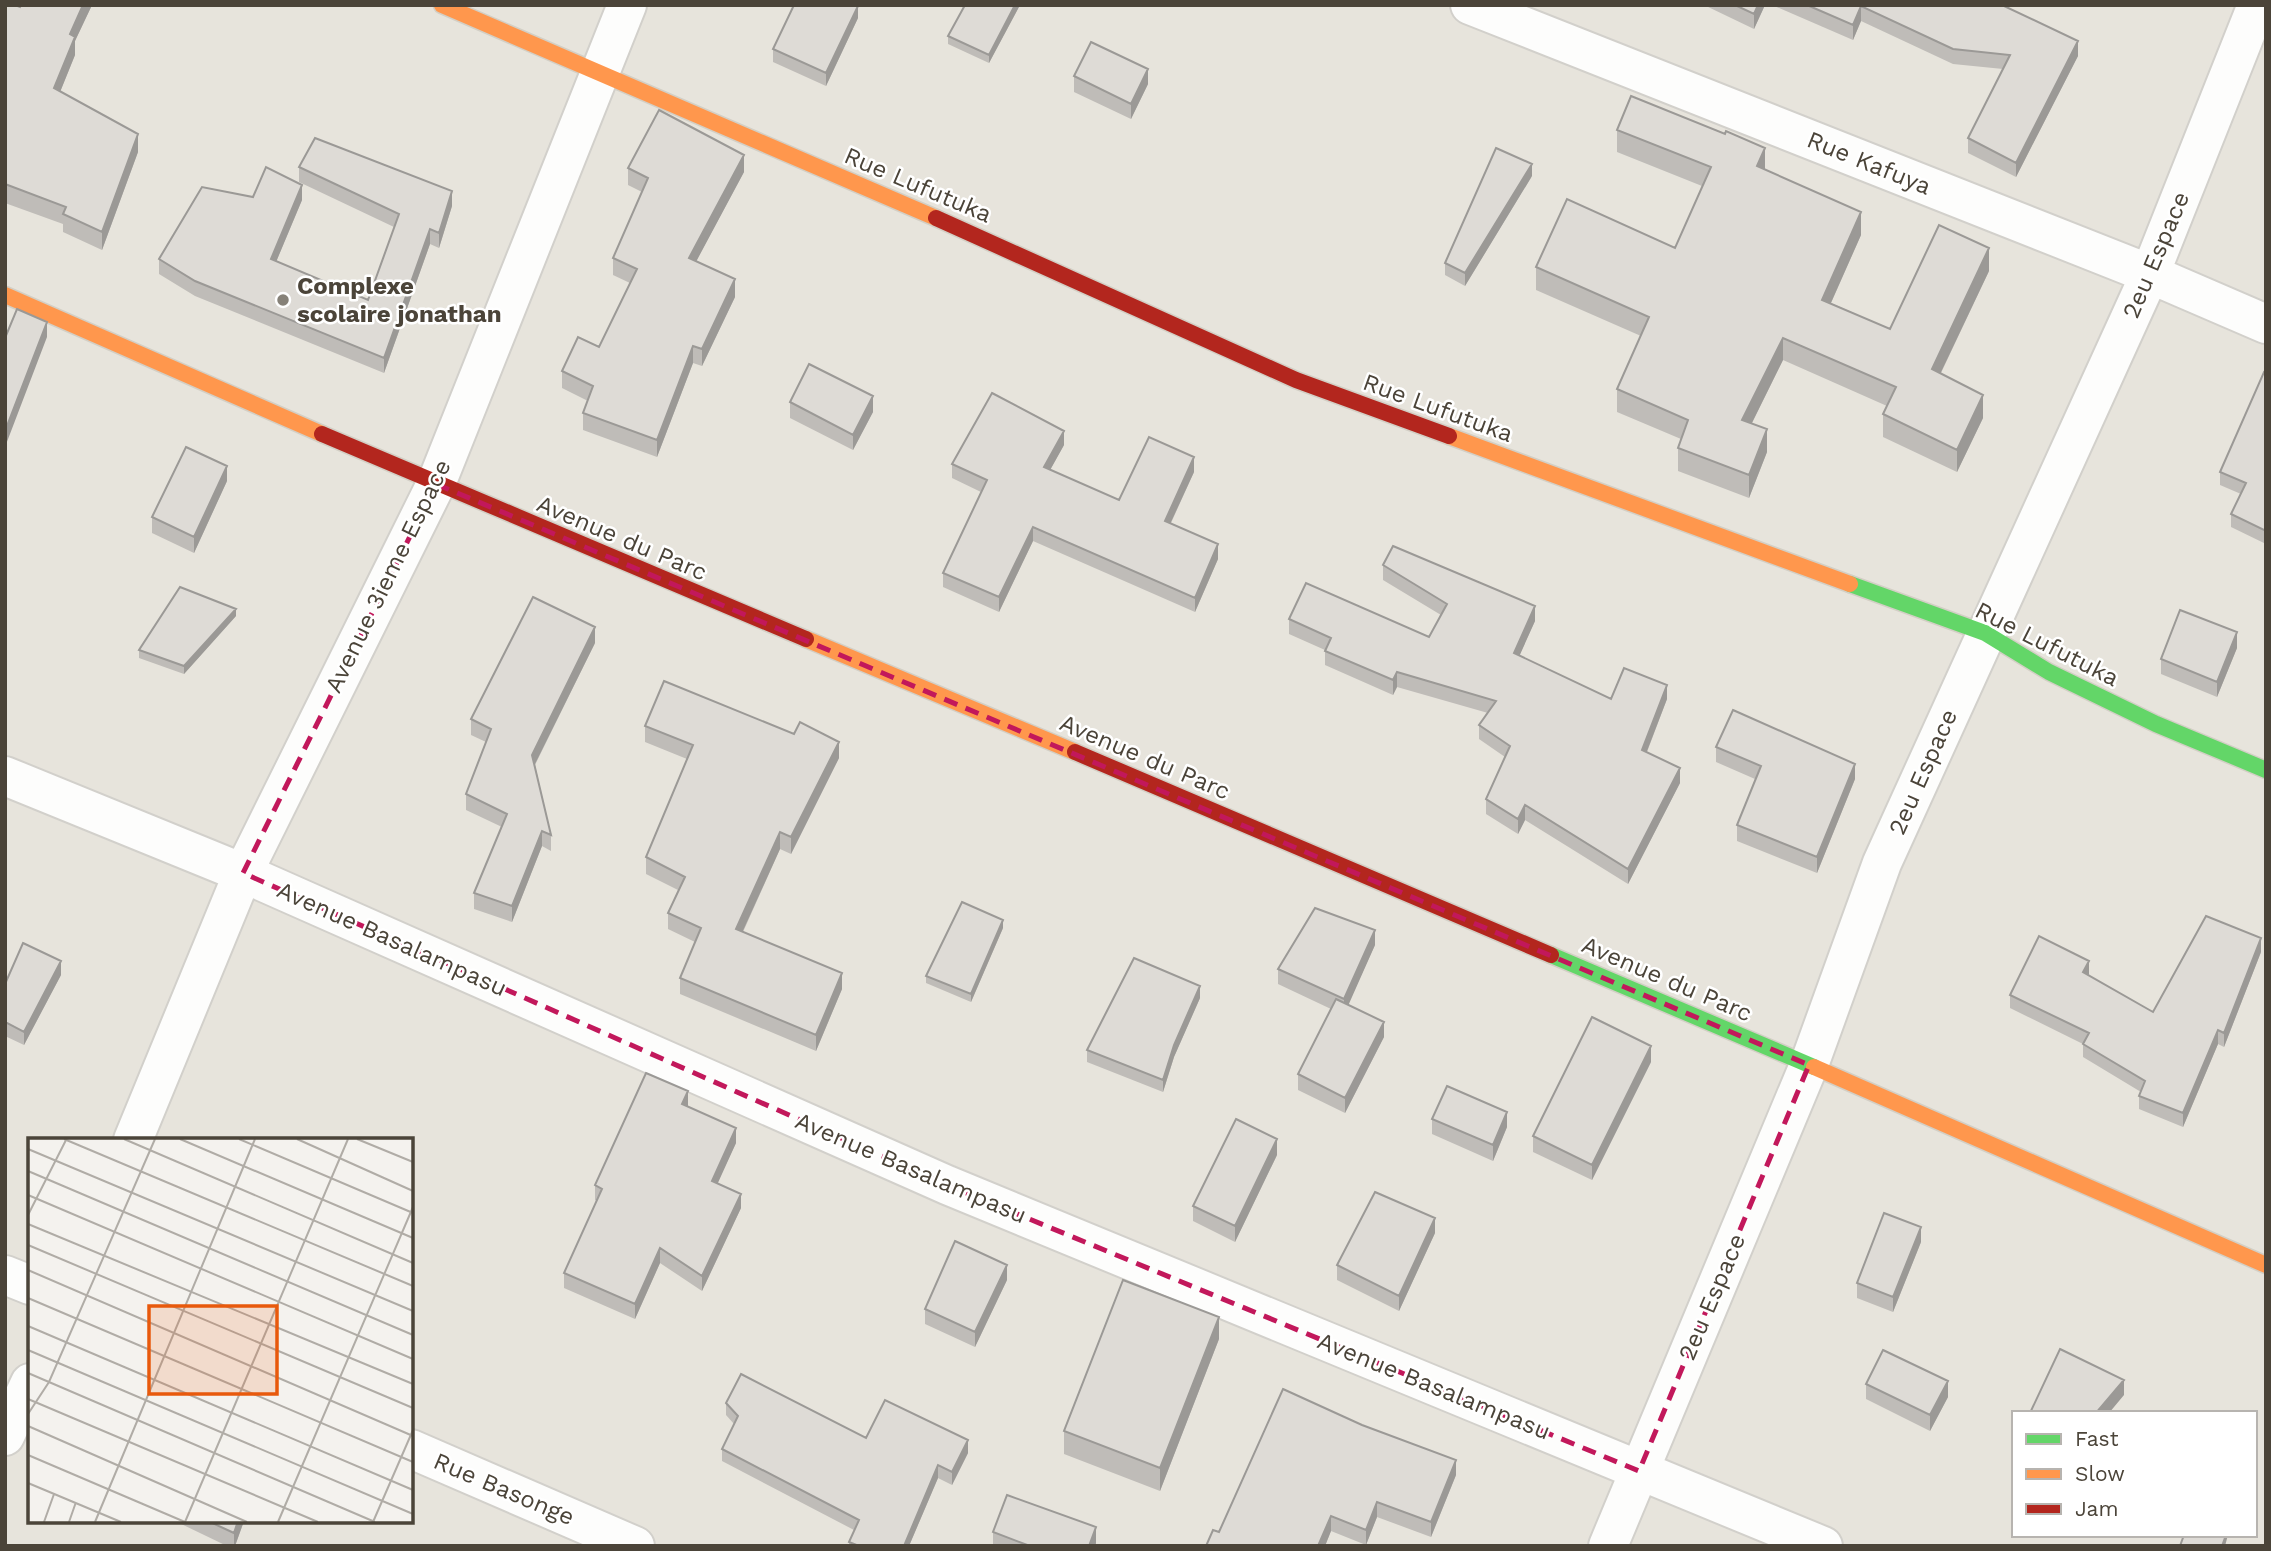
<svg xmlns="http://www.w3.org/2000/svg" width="2271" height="1551" font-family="'Work Sans',sans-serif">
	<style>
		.residential { fill: #e7e4dc; fill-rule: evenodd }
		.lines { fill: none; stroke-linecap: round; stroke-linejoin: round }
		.street-casing { stroke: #d2d0cb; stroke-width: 42 }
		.fast-casing { stroke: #d3cfc5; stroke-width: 19 }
		.slow-casing { stroke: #d3cfc5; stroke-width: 19 }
		.jam-casing { stroke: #d3cfc5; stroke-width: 19 }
		.street { stroke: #fdfdfc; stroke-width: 38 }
		.fast { stroke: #63d668; stroke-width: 16 }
		.slow { stroke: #ff974d; stroke-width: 16 }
		.jam { stroke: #b3261e; stroke-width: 16 }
		.wall { fill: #bfbcb8 }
		.shaded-wall { fill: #9b9996 }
		.building { fill: #dedbd6; stroke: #9b9996; stroke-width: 2 }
		.marked { fill: none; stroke: #c2185b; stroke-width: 5; stroke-dasharray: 14 9; stroke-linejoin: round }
		.poi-dot { fill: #868178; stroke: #fff; stroke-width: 2.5 }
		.labels { text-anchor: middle; stroke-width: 5; stroke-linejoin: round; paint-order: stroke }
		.street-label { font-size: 24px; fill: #4b4439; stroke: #fff }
		.poi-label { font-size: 24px; font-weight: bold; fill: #4b4439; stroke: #fff; text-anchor: start }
		.inset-road { fill: none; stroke: #b0aca6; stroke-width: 2 }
		.view { fill: #e8590c; fill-opacity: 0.15; stroke: #e8590c; stroke-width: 3.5 }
		.inset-edge { fill: none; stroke: #4b4439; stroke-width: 3.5 }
	</style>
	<rect width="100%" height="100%" fill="#f4f2ee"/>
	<path class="residential" d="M 5,5 L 2266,5 L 2266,1546 L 5,1546 ZM 30,1140 L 411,1140 L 411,1521 L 30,1521 ZM 2014,1413 L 2255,1413 L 2255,1535 L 2014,1535 Z"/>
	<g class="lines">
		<defs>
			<path id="street" d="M 1470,5 L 2150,274 L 2266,324
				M 5,776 L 243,873 L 947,1185 L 1823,1546
				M 133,1140 L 243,873 L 436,484 L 627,5
				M 5,1275 L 30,1285
				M 5,1436 L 30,1383
				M 411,1449 L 635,1546
				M 1608,1546 L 1809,1065 L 1882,863 L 2150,274 L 2257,5"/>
			<path id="fast" d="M 1850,584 L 1985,633 L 2049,672 L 2156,724 L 2266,770
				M 1551,955 L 1814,1067"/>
			<path id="slow" d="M 442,5 L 936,218
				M 5,295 L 322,434
				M 1449,436 L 1850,584
				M 806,639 L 1075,752
				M 1814,1067 L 2266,1265"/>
			<path id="jam" d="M 936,218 L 1296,380 L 1449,436
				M 322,434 L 806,639
				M 1075,752 L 1551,955"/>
		</defs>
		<use href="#street" class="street-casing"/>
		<use href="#fast" class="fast-casing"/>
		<use href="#slow" class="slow-casing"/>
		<use href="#jam" class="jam-casing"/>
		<use href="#street" class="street"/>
		<use href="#fast" class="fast"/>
		<use href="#slow" class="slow"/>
		<use href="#jam" class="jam"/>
	</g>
	<path class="wall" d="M 5,5 L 20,7 L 21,5 L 92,5 L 75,41 L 75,55 L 60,92 L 138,152 L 102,250 L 63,232 L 63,224 L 5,203 Z
		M 1020,5 L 989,63 L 948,44 L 948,36 Z
		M 1704,5 L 1765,5 L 1754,29 Z
		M 1772,5 L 2005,5 L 2005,7 L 2078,56 L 2016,177 L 1968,153 L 1968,138 L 2003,69 L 1953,64 L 1861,21 L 1853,40 Z
		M 858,18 L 826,86 L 773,62 L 773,49 Z
		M 1074,76 L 1148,84 L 1131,119 L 1074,92 Z
		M 1617,130 L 1765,170 L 1861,235 L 1831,303 L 1890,329 L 1989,271 L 1941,373 L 1983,418 L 1957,472 L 1883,437 L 1883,414 L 1887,406 L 1783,360 L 1752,423 L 1767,452 L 1749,498 L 1678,471 L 1678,448 L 1681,439 L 1617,412 L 1617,389 L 1641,336 L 1536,290 L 1536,267 L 1675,248 L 1702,186 L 1617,152 Z
		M 299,167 L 452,206 L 439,248 L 430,244 L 384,373 L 195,296 L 159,274 L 159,259 L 253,197 L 302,200 L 276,262 L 368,300 L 394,227 L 299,182 Z
		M 628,168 L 744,172 L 696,261 L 735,297 L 702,366 L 693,363 L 657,457 L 583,430 L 583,413 L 588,401 L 562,388 L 562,371 L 599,347 L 630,283 L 613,275 L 613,258 L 642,192 L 628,185 Z
		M 1532,176 L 1465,286 L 1445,275 L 1445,263 Z
		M 2266,373 L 2266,544 L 2231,527 L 2231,514 L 2241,494 L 2220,485 L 2220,472 Z
		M 790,402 L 873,412 L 853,450 L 790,418 Z
		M 1064,445 L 1050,470 L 1119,500 L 1194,472 L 1171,523 L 1218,559 L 1195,612 L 1033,541 L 999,612 L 943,587 L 943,573 L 981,492 L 952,478 L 952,464 Z
		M 227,481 L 194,553 L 152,533 L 152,517 Z
		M 1383,565 L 1535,621 L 1519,656 L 1611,699 L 1667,699 L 1647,752 L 1680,783 L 1628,884 L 1525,820 L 1518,834 L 1486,814 L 1486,799 L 1505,757 L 1479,739 L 1479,725 L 1488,713 L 1397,687 L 1393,695 L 1325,665 L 1325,650 L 1289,634 L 1289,619 L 1429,637 L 1441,615 L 1383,580 Z
		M 236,616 L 184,674 L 139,658 L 139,650 Z
		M 595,643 L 535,765 L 551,835 L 551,851 L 542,846 L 512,922 L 474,909 L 474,893 L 502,827 L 466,810 L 466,794 L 486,742 L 471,735 L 471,719 Z
		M 2237,648 L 2217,697 L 2161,674 L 2161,659 Z
		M 645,726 L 839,758 L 791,854 L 780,849 L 743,932 L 842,989 L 816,1051 L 680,994 L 680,978 L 695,942 L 668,929 L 668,913 L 678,890 L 646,874 L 646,857 L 687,759 L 645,742 Z
		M 1716,747 L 1855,779 L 1817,873 L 1737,841 L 1737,825 L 1755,779 L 1716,762 Z
		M 1003,928 L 971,1002 L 926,983 L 926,976 Z
		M 1375,945 L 1348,1004 L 1384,1037 L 1345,1113 L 1298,1090 L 1298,1074 L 1331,1009 L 1278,984 L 1278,969 Z
		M 2261,952 L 2224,1047 L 2218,1044 L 2183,1127 L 2139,1109 L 2139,1096 L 2141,1092 L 2083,1057 L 2083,1044 L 2010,1008 L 2010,995 L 2088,975 L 2153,1012 Z
		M 61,975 L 24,1045 L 5,1036 L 5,984 Z
		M 1200,998 L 1174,1057 L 1163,1092 L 1087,1062 L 1087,1050 Z
		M 1651,1062 L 1592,1180 L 1533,1152 L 1533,1136 Z
		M 687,1106 L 736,1143 L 717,1183 L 741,1208 L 702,1291 L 660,1263 L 635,1319 L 564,1288 L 564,1273 L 597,1201 L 595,1200 L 595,1185 Z
		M 1432,1119 L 1507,1127 L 1493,1161 L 1432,1134 Z
		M 1277,1155 L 1235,1242 L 1193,1221 L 1193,1206 Z
		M 1435,1233 L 1399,1311 L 1337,1280 L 1337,1265 Z
		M 1921,1242 L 1893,1312 L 1857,1298 L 1857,1283 Z
		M 1007,1280 L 975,1347 L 925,1324 L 925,1309 Z
		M 1219,1339 L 1160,1491 L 1064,1454 L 1064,1431 Z
		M 1866,1384 L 1948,1397 L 1930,1431 L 1866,1399 Z
		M 726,1403 L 866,1438 L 968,1453 L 952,1485 L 938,1478 L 909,1546 L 849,1546 L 849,1542 L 854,1530 L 722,1461 L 722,1449 L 734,1424 L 726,1415 Z
		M 1456,1475 L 1431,1537 L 1377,1517 L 1366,1545 L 1331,1531 L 1325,1546 L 1206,1546 L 1219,1532 Z
		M 175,1521 L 244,1521 L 235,1546 L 227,1546 Z
		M 993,1532 L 1096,1543 L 1095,1546 L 993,1546 Z"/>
	<path class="shaded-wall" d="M 83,5 L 92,5 L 75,41 L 75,55 L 54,107 L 54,88 L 70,34 Z
		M 1015,5 L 1020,5 L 989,63 L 989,55 Z
		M 1758,5 L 1765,5 L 1754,29 L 1754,14 Z
		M 858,6 L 858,18 L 826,86 L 826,73 Z
		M 1861,6 L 1861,21 L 1853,40 L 1853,25 Z
		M 2078,41 L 2078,56 L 2016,177 L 2016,163 Z
		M 1148,69 L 1148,84 L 1131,119 L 1131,104 Z
		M 138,134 L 138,152 L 102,250 L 102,232 Z
		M 1765,148 L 1765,171 L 1757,166 Z
		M 744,155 L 744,172 L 689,275 L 689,258 Z
		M 1532,164 L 1532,176 L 1465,286 L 1465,273 Z
		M 302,185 L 302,200 L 271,274 L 271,259 Z
		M 452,191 L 452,206 L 439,248 L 439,233 Z
		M 1861,212 L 1861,235 L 1822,323 L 1822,300 Z
		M 430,229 L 430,244 L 384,373 L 384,358 Z
		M 1989,248 L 1989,271 L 1932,391 L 1932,369 Z
		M 735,279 L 735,297 L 702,366 L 702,349 Z
		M 47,322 L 47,337 L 5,447 L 5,431 Z
		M 1783,338 L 1783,360 L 1742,443 L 1742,420 Z
		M 693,346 L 693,363 L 657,457 L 657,440 Z
		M 1983,395 L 1983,418 L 1957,472 L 1957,450 Z
		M 873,396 L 873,412 L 853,450 L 853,435 Z
		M 1767,429 L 1767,452 L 1749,498 L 1749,475 Z
		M 1064,431 L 1064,445 L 1044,481 L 1044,467 Z
		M 1194,457 L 1194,472 L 1165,535 L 1165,521 Z
		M 227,466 L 227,481 L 194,553 L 194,537 Z
		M 1033,527 L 1033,541 L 999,612 L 999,597 Z
		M 1218,544 L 1218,559 L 1195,612 L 1195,598 Z
		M 1535,606 L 1535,621 L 1514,668 L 1514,653 Z
		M 236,609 L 236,616 L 184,674 L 184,666 Z
		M 595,627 L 595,643 L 532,770 L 532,755 Z
		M 2237,632 L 2237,648 L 2217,697 L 2217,682 Z
		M 1397,672 L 1397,687 L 1393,695 L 1393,680 Z
		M 1667,685 L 1667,699 L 1642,764 L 1642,750 Z
		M 839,742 L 839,758 L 791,854 L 791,837 Z
		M 1855,764 L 1855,779 L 1817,873 L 1817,857 Z
		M 1680,768 L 1680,783 L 1628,884 L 1628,869 Z
		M 1525,805 L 1525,820 L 1518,834 L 1518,819 Z
		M 542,831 L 542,846 L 512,922 L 512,906 Z
		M 780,832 L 780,849 L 736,946 L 736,929 Z
		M 1003,920 L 1003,928 L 971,1002 L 971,994 Z
		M 1375,930 L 1375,945 L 1344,1015 L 1344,999 Z
		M 2261,938 L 2261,952 L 2224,1047 L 2224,1033 Z
		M 61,961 L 61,975 L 24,1045 L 24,1032 Z
		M 2089,961 L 2089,975 L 2083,972 Z
		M 842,973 L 842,989 L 816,1051 L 816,1035 Z
		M 1200,986 L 1200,998 L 1174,1057 L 1163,1092 L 1163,1080 L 1174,1045 Z
		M 1384,1022 L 1384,1037 L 1345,1113 L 1345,1098 Z
		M 2218,1030 L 2218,1044 L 2183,1127 L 2183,1113 Z
		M 1651,1046 L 1651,1062 L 1592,1180 L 1592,1165 Z
		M 688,1091 L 688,1106 L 682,1118 L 682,1104 Z
		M 1507,1112 L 1507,1127 L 1493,1161 L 1493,1145 Z
		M 736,1128 L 736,1143 L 712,1196 L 712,1181 Z
		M 1277,1139 L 1277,1155 L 1235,1242 L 1235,1226 Z
		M 741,1194 L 741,1208 L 702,1291 L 702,1276 Z
		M 1435,1218 L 1435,1233 L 1399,1311 L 1399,1296 Z
		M 1921,1227 L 1921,1242 L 1893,1312 L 1893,1297 Z
		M 660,1248 L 660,1263 L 635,1319 L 635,1304 Z
		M 1007,1265 L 1007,1280 L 975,1347 L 975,1332 Z
		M 1219,1317 L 1219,1339 L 1160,1491 L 1160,1468 Z
		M 2124,1380 L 2124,1395 L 2109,1413 L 2096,1413 Z
		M 1948,1381 L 1948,1397 L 1930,1431 L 1930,1415 Z
		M 968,1440 L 968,1453 L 952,1485 L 952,1472 Z
		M 1456,1460 L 1456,1475 L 1431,1537 L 1431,1522 Z
		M 938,1465 L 938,1478 L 909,1546 L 904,1546 Z
		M 1377,1502 L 1377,1517 L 1366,1545 L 1366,1530 Z
		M 1331,1516 L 1331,1531 L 1325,1546 L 1318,1546 Z
		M 238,1521 L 244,1521 L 235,1546 L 234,1546 L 234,1533 Z
		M 1096,1527 L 1096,1543 L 1095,1546 L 1089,1546 Z
		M 2226,1535 L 2228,1535 L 2225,1546 L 2222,1546 Z"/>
	<path class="building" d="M 5,5 L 15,5 L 20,7 L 21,5 L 83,5 L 70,34 L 75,37 L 54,88 L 138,134 L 102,232 L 63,214 L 66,207 L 5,184 Z
		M 794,5 L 858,6 L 826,73 L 773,49 Z
		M 965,5 L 1015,5 L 989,55 L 948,36 Z
		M 1735,5 L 1758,5 L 1754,14 Z
		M 1807,5 L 2002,5 L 2078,41 L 2016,163 L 1968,138 L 2010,55 L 1953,49 L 1861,6 L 1853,25 Z
		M 1091,42 L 1148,69 L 1131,104 L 1074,76 Z
		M 1631,96 L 1725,134 L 1726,131 L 1765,148 L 1757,166 L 1861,212 L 1822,300 L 1890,329 L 1939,225 L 1989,248 L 1932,369 L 1983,395 L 1957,450 L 1883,414 L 1896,387 L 1783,338 L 1742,420 L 1767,429 L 1749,475 L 1678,448 L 1688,420 L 1617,389 L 1649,317 L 1536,267 L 1567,199 L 1675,248 L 1711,167 L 1617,130 Z
		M 659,110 L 744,155 L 689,258 L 735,279 L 702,349 L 693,346 L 657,440 L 583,413 L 593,386 L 562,371 L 578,337 L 599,347 L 637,269 L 613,258 L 648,178 L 628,168 Z
		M 315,138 L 452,191 L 439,233 L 430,229 L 384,358 L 195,281 L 159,259 L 202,187 L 253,197 L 266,167 L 302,185 L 271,259 L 368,300 L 399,214 L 299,167 Z
		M 1496,148 L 1532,164 L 1465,273 L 1445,263 Z
		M 17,309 L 47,322 L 5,431 L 5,338 Z
		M 809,364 L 873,396 L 853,435 L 790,402 Z
		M 2264,372 L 2266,373 L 2266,531 L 2231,514 L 2246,483 L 2220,472 Z
		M 992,393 L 1064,431 L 1044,467 L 1119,500 L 1149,437 L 1194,457 L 1165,521 L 1218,544 L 1195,598 L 1033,527 L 999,597 L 943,573 L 987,480 L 952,464 Z
		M 186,447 L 227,466 L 194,537 L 152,517 Z
		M 1393,546 L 1535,606 L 1514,653 L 1611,699 L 1624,668 L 1667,685 L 1642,750 L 1680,768 L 1628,869 L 1525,805 L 1518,819 L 1486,799 L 1510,746 L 1479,725 L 1496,701 L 1397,672 L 1393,680 L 1325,651 L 1331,638 L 1289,619 L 1306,583 L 1429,637 L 1447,604 L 1383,565 Z
		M 180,587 L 236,609 L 184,666 L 139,650 Z
		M 533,597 L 595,627 L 532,755 L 551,835 L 542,831 L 512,906 L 474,893 L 507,814 L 466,794 L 491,729 L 471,719 Z
		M 2180,610 L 2237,632 L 2217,682 L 2161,659 Z
		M 664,681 L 794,734 L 800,722 L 839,742 L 791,837 L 780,832 L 736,929 L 842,973 L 816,1035 L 680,978 L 701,928 L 668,913 L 685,877 L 646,857 L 693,745 L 645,726 Z
		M 1733,710 L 1855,764 L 1817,857 L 1737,825 L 1761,766 L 1716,747 Z
		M 962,902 L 1003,920 L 971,994 L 926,976 Z
		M 1315,908 L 1375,930 L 1344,999 L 1278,969 Z
		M 2206,916 L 2261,938 L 2224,1033 L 2218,1030 L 2183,1113 L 2139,1096 L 2145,1081 L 2083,1044 L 2089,1033 L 2010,995 L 2039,936 L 2089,961 L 2083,972 L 2153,1012 Z
		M 23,943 L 61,961 L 24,1032 L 5,1022 L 5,984 Z
		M 1134,958 L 1200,986 L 1174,1045 L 1163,1080 L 1087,1050 Z
		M 1336,999 L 1384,1022 L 1345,1098 L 1298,1074 Z
		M 1592,1017 L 1651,1046 L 1592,1165 L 1533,1136 Z
		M 646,1073 L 688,1091 L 682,1104 L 736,1128 L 712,1181 L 741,1194 L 702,1276 L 660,1248 L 635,1304 L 564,1273 L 602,1189 L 595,1185 Z
		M 1447,1086 L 1507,1112 L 1493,1145 L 1432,1119 Z
		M 1236,1119 L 1277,1139 L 1235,1226 L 1193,1206 Z
		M 1375,1192 L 1435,1218 L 1399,1296 L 1337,1265 Z
		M 1884,1213 L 1921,1227 L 1893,1297 L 1857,1283 Z
		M 955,1241 L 1007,1265 L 975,1332 L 925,1309 Z
		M 1123,1280 L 1219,1317 L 1160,1468 L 1064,1431 Z
		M 2060,1349 L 2124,1380 L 2096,1413 L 2030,1413 Z
		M 1883,1350 L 1948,1381 L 1930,1415 L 1866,1384 Z
		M 741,1374 L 866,1438 L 885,1400 L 968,1440 L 952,1472 L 938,1465 L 904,1546 L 859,1546 L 849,1542 L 859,1520 L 722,1449 L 738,1416 L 726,1403 Z
		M 1283,1389 L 1362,1425 L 1456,1460 L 1431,1522 L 1377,1502 L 1366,1530 L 1331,1516 L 1318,1546 L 1206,1546 L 1213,1530 L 1219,1532 Z
		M 1007,1495 L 1096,1527 L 1089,1546 L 1030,1546 L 993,1532 Z
		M 208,1521 L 238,1521 L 234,1533 Z
		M 2184,1535 L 2226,1535 L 2222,1546 L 2180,1546 Z"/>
	<path class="marked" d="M 436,484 L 1809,1065 L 1639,1471 L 947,1185 L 243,873 Z"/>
	<circle class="poi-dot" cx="283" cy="300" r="7"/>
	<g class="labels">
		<g class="street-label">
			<text transform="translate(1869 163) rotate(22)" y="8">Rue Kafuya</text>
			<text transform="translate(918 185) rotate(23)" y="8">Rue Lufutuka</text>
			<text transform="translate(2156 255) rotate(-67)" y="8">2eu Espace</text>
			<text transform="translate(1438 408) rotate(20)" y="8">Rue Lufutuka</text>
			<text transform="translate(622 538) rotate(23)" y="8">Avenue du Parc</text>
			<text transform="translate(388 576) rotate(-64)" y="8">Avenue 3ieme Espace</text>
			<text transform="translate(2047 644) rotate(27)" y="8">Rue Lufutuka</text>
			<text transform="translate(1145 757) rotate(23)" y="8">Avenue du Parc</text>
			<text transform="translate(1923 772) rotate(-66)" y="8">2eu Espace</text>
			<text transform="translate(392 939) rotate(24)" y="8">Avenue Basalampasu</text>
			<text transform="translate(1667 979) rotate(23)" y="8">Avenue du Parc</text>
			<text transform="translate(911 1168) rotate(23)" y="8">Avenue Basalampasu</text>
			<text transform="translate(1712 1297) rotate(-67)" y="8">2eu Espace</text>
			<text transform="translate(1434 1386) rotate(22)" y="8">Avenue Basalampasu</text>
			<text transform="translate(504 1489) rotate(23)" y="8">Rue Basonge</text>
		</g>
		<g class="poi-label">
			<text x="297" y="294">Complexe<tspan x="297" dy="28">scolaire jonathan</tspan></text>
		</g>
	</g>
	<g transform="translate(28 1138)">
		<rect width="385" height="385" fill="#f4f2ee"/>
		<path class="inset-road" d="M 36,1 L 385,148M 96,1 L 385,125M 152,1 L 385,100M 211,1 L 385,75M 269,1 L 385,53M 329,1 L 385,24M 0,11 L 385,173M 0,33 L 385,197M 0,57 L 385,221M 0,77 L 38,2M 0,86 L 385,246M 0,107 L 385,270M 0,132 L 385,298M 0,160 L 385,324M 0,188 L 385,352M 0,212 L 385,376M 0,235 L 347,384M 0,261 L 290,384M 0,276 L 21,244 L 127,1M 0,288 L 219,384M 0,317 L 157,384M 0,345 L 93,384M 16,384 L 26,356M 41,384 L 48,364M 67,384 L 227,1M 157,384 L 320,1M 250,384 L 385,69M 345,384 L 385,292"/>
		<path class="view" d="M 121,168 L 249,168 L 249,256 L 121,256 Z"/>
		<rect width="385" height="385" class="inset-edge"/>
	</g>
	<rect width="2271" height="1551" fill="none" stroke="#4b4439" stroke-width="14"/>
	<rect x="2012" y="1411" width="245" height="126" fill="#ffffff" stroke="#b7b4b0" stroke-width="2"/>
	<rect x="2026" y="1434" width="35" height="10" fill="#63d668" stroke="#b7b4b0" stroke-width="2"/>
	<text x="2075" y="1446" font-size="21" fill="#4b4439">Fast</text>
	<rect x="2026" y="1469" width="35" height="10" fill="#ff974d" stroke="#b7b4b0" stroke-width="2"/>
	<text x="2075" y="1481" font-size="21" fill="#4b4439">Slow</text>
	<rect x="2026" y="1504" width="35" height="10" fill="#b3261e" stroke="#b7b4b0" stroke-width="2"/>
	<text x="2075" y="1516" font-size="21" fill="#4b4439">Jam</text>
</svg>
